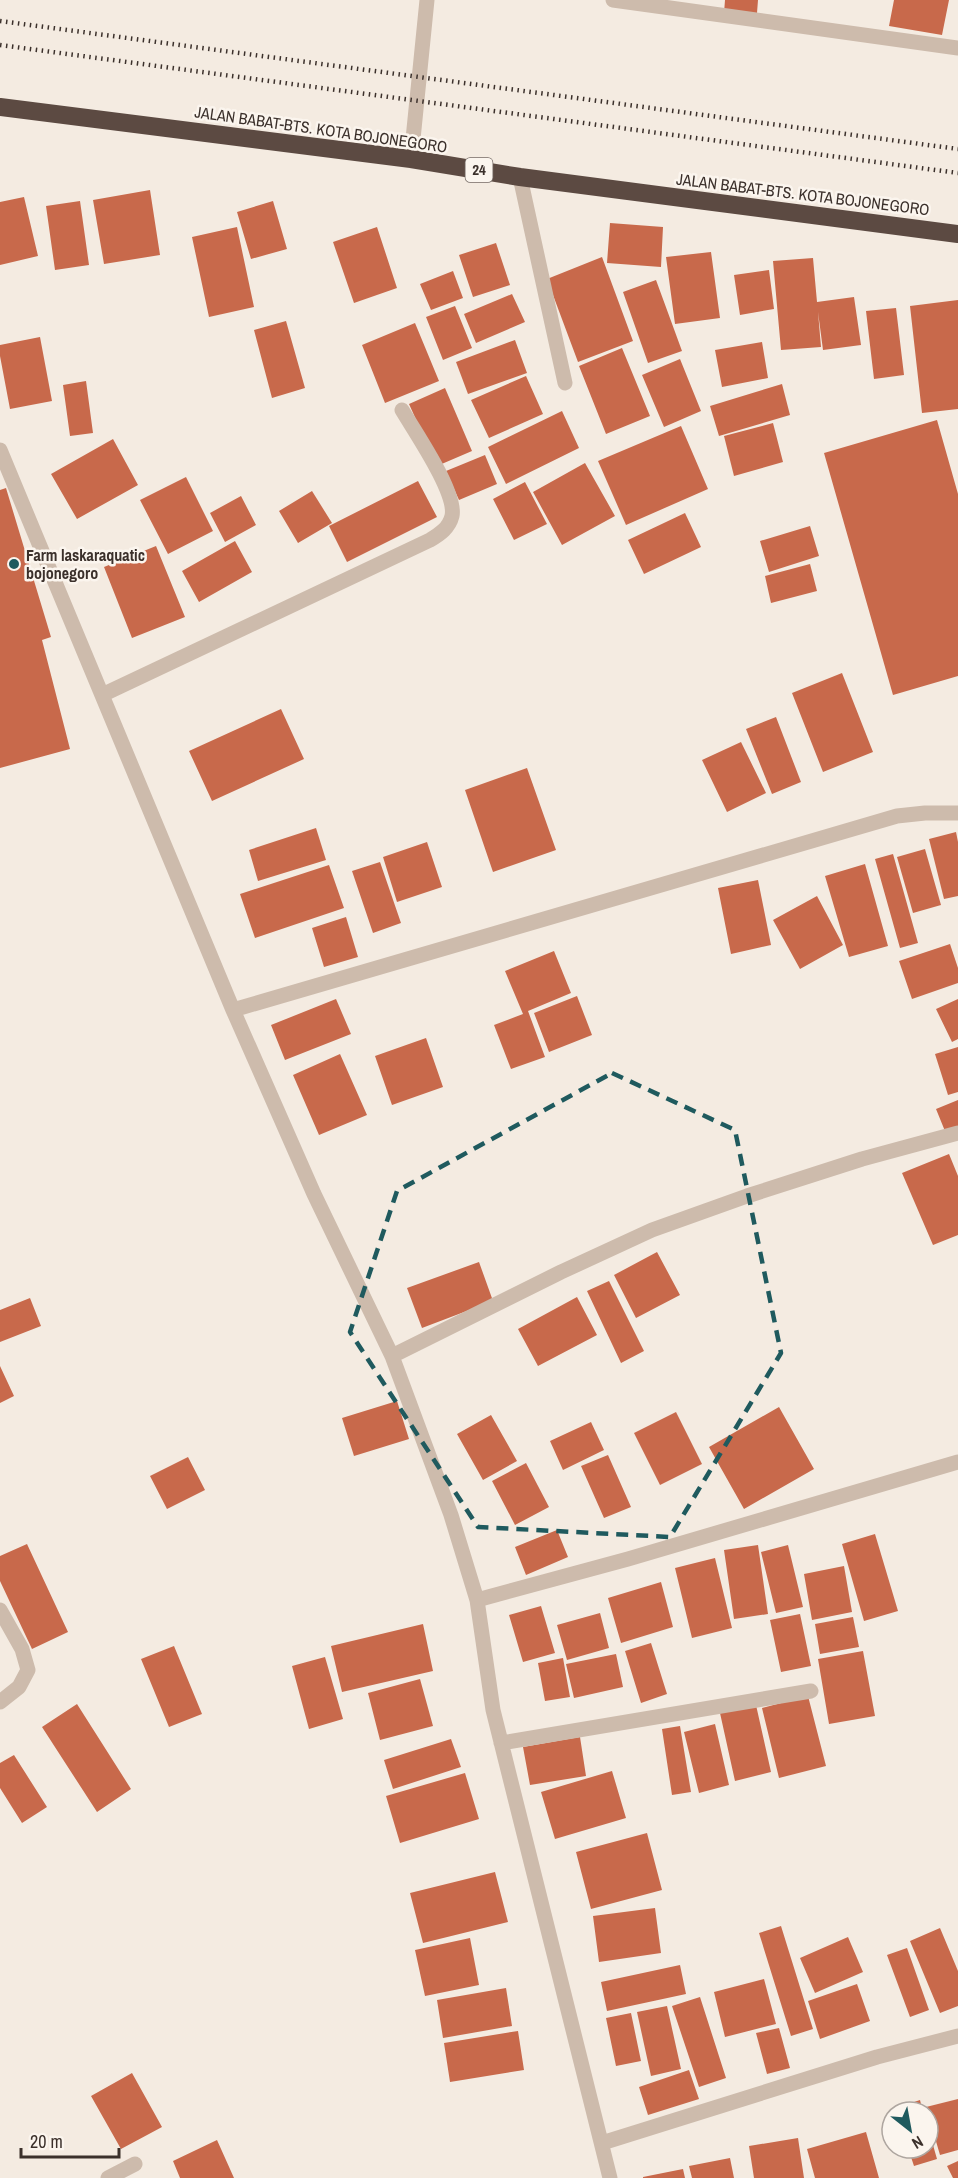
<svg xmlns="http://www.w3.org/2000/svg" width="958" height="2178" font-family="'Archivo Narrow',sans-serif">
	<style>
		.building { fill: #c8694b }
		.lines { fill: none; stroke-linecap: round; stroke-linejoin: round }
		.minor { stroke: #cdbbac; stroke-width: 15 }
		.highway { stroke: #5c4a42; stroke-width: 18 }
		.rail { stroke: #3b302b; stroke-width: 4.5; stroke-dasharray: 1.5 4.5; stroke-linecap: butt }
		.marked { fill: none; stroke: #1f5a5e; stroke-width: 4.5; stroke-dasharray: 12 8; stroke-linejoin: round }
		.poi-dot { fill: #1f5a5e; stroke: #fbf5ee; stroke-width: 2 }
		.labels { text-anchor: middle; stroke-width: 5; stroke-linejoin: round; paint-order: stroke }
		.shield { fill: #fbf5ee; stroke: #756b66; stroke-width: 1.5 }
		.shield-label { font-size: 15px; font-weight: bold; fill: #3b302b }
		.street-label { font-size: 16px; fill: #3b302b; stroke: #fbf5ee }
		.poi-label { font-size: 16px; font-weight: bold; fill: #3b302b; stroke: #fbf5ee; text-anchor: start }
	</style>
	<rect width="100%" height="100%" fill="#f4ebe1"/>
	<path class="building" d="M 725,0 L 758,0 L 757,13 L 724,13 Z
		M 894,0 L 949,0 L 942,35 L 889,26 Z
		M 150,190 L 160,255 L 104,264 L 93,200 Z
		M 24,197 L 38,256 L 0,265 L 0,202 Z
		M 80,201 L 89,265 L 55,270 L 46,206 Z
		M 273,201 L 287,249 L 251,259 L 237,212 Z
		M 610,223 L 663,227 L 661,267 L 607,263 Z
		M 237,227 L 254,307 L 209,317 L 192,237 Z
		M 377,227 L 397,288 L 354,303 L 333,242 Z
		M 496,243 L 510,285 L 473,297 L 459,255 Z
		M 711,252 L 720,318 L 675,324 L 666,257 Z
		M 602,257 L 633,341 L 578,362 L 547,279 Z
		M 813,258 L 817,302 L 854,297 L 861,345 L 823,350 L 818,312 L 821,347 L 781,350 L 773,261 Z
		M 769,270 L 774,309 L 740,315 L 734,275 Z
		M 453,271 L 463,298 L 431,310 L 420,284 Z
		M 656,280 L 682,351 L 648,363 L 623,292 Z
		M 512,294 L 525,322 L 476,343 L 464,314 Z
		M 958,300 L 958,409 L 922,413 L 910,306 Z
		M 455,306 L 472,348 L 443,360 L 426,317 Z
		M 896,308 L 904,375 L 874,379 L 866,311 Z
		M 286,321 L 305,388 L 272,398 L 254,330 Z
		M 415,323 L 439,381 L 385,403 L 362,345 Z
		M 40,337 L 52,401 L 10,409 L 0,356 L 0,345 Z
		M 515,340 L 527,373 L 468,394 L 456,362 Z
		M 762,342 L 768,378 L 722,387 L 715,350 Z
		M 622,348 L 650,416 L 606,434 L 579,366 Z
		M 680,359 L 701,411 L 664,427 L 642,375 Z
		M 526,376 L 543,414 L 489,438 L 471,400 Z
		M 86,381 L 93,433 L 70,436 L 63,385 Z
		M 782,384 L 790,415 L 719,436 L 710,406 Z
		M 445,388 L 472,451 L 437,466 L 409,404 Z
		M 562,411 L 579,448 L 506,484 L 488,447 Z
		M 937,420 L 958,494 L 958,676 L 893,695 L 824,453 Z
		M 773,423 L 783,462 L 734,476 L 724,436 Z
		M 681,426 L 708,489 L 626,525 L 598,461 Z
		M 113,439 L 138,485 L 77,519 L 51,474 Z
		M 485,455 L 497,484 L 459,500 L 446,471 Z
		M 585,463 L 615,516 L 562,545 L 533,492 Z
		M 186,477 L 213,531 L 168,554 L 140,500 Z
		M 418,481 L 437,517 L 347,562 L 329,526 Z
		M 525,482 L 547,524 L 514,540 L 493,499 Z
		M 6,488 L 51,637 L 42,640 L 70,749 L 0,768 L 0,490 Z
		M 312,491 L 332,523 L 298,543 L 279,511 Z
		M 241,496 L 256,525 L 225,542 L 210,513 Z
		M 685,513 L 701,547 L 644,574 L 628,540 Z
		M 810,526 L 819,556 L 769,572 L 760,541 Z
		M 235,541 L 252,572 L 199,602 L 182,571 Z
		M 156,546 L 185,617 L 132,638 L 104,567 Z
		M 810,564 L 817,591 L 771,603 L 765,576 Z
		M 842,673 L 873,752 L 823,772 L 792,693 Z
		M 281,709 L 304,759 L 212,801 L 189,751 Z
		M 776,717 L 801,782 L 772,794 L 746,729 Z
		M 741,742 L 766,793 L 727,812 L 702,760 Z
		M 527,768 L 556,850 L 493,872 L 465,790 Z
		M 316,828 L 326,860 L 258,881 L 249,850 Z
		M 956,832 L 958,842 L 958,896 L 944,899 L 929,839 Z
		M 427,842 L 442,887 L 397,902 L 383,857 Z
		M 925,849 L 941,905 L 913,913 L 897,857 Z
		M 893,854 L 918,943 L 900,948 L 875,859 Z
		M 380,862 L 401,923 L 373,933 L 352,871 Z
		M 865,864 L 888,946 L 849,957 L 825,876 Z
		M 329,865 L 344,908 L 255,938 L 240,894 Z
		M 758,880 L 771,945 L 731,954 L 718,888 Z
		M 817,896 L 843,945 L 800,969 L 773,920 Z
		M 346,917 L 358,957 L 324,967 L 312,928 Z
		M 950,944 L 958,968 L 958,983 L 912,999 L 899,961 Z
		M 554,951 L 571,993 L 528,1011 L 545,1057 L 511,1069 L 494,1025 L 523,1014 L 505,971 Z
		M 577,996 L 592,1035 L 549,1052 L 534,1013 Z
		M 336,999 L 351,1034 L 285,1060 L 271,1025 Z
		M 958,999 L 958,1039 L 952,1042 L 936,1009 Z
		M 426,1038 L 443,1087 L 392,1105 L 375,1056 Z
		M 958,1047 L 958,1092 L 948,1095 L 935,1054 Z
		M 340,1054 L 367,1115 L 319,1135 L 293,1075 Z
		M 958,1100 L 958,1131 L 947,1136 L 936,1109 Z
		M 949,1154 L 958,1176 L 958,1235 L 933,1245 L 902,1173 Z
		M 657,1252 L 680,1295 L 636,1318 L 614,1275 Z
		M 479,1262 L 493,1301 L 422,1328 L 407,1288 Z
		M 609,1281 L 644,1351 L 621,1363 L 587,1291 Z
		M 577,1297 L 597,1335 L 538,1366 L 518,1329 Z
		M 30,1298 L 41,1326 L 0,1342 L 0,1310 Z
		M 0,1366 L 14,1396 L 0,1403 Z
		M 397,1401 L 409,1439 L 354,1456 L 342,1418 Z
		M 779,1407 L 814,1469 L 744,1509 L 709,1447 Z
		M 676,1412 L 702,1464 L 660,1485 L 634,1433 Z
		M 491,1415 L 517,1461 L 483,1480 L 457,1434 Z
		M 591,1422 L 604,1450 L 563,1470 L 550,1441 Z
		M 608,1455 L 631,1507 L 604,1518 L 581,1466 Z
		M 188,1457 L 205,1490 L 167,1509 L 150,1476 Z
		M 526,1463 L 549,1507 L 515,1525 L 492,1481 Z
		M 557,1530 L 568,1557 L 526,1575 L 515,1547 Z
		M 875,1534 L 898,1611 L 864,1621 L 842,1544 Z
		M 27,1544 L 68,1632 L 32,1649 L 0,1581 L 0,1556 Z
		M 758,1545 L 768,1614 L 734,1619 L 724,1550 Z
		M 788,1545 L 803,1607 L 776,1613 L 761,1552 Z
		M 715,1558 L 732,1628 L 692,1638 L 675,1568 Z
		M 844,1566 L 852,1612 L 812,1620 L 804,1574 Z
		M 661,1582 L 673,1627 L 621,1643 L 608,1598 Z
		M 541,1606 L 555,1653 L 523,1662 L 509,1615 Z
		M 600,1613 L 609,1648 L 567,1660 L 557,1625 Z
		M 800,1614 L 811,1666 L 781,1672 L 770,1620 Z
		M 853,1617 L 859,1647 L 820,1654 L 815,1624 Z
		M 423,1624 L 433,1671 L 342,1692 L 331,1646 Z
		M 651,1643 L 667,1694 L 641,1703 L 625,1651 Z
		M 174,1646 L 202,1714 L 169,1727 L 141,1659 Z
		M 863,1651 L 875,1716 L 829,1724 L 818,1659 Z
		M 616,1654 L 623,1687 L 574,1698 L 566,1664 Z
		M 325,1657 L 343,1719 L 309,1729 L 292,1666 Z
		M 563,1658 L 570,1697 L 545,1701 L 538,1663 Z
		M 420,1679 L 433,1726 L 380,1740 L 368,1693 Z
		M 808,1696 L 826,1766 L 779,1778 L 762,1708 Z
		M 77,1704 L 131,1789 L 97,1812 L 42,1727 Z
		M 756,1705 L 771,1772 L 735,1781 L 720,1713 Z
		M 715,1724 L 729,1785 L 699,1793 L 684,1732 Z
		M 680,1726 L 691,1792 L 672,1795 L 662,1729 Z
		M 580,1737 L 586,1776 L 530,1785 L 523,1747 Z
		M 451,1739 L 461,1767 L 393,1789 L 384,1760 Z
		M 14,1755 L 47,1807 L 22,1823 L 0,1788 L 0,1763 Z
		M 612,1771 L 626,1818 L 555,1839 L 541,1792 Z
		M 465,1773 L 479,1819 L 400,1843 L 386,1796 Z
		M 647,1833 L 662,1890 L 591,1909 L 576,1852 Z
		M 495,1872 L 508,1922 L 423,1943 L 410,1893 Z
		M 655,1908 L 661,1953 L 599,1962 L 593,1916 Z
		M 781,1926 L 813,2029 L 791,2036 L 759,1933 Z
		M 940,1928 L 958,1971 L 958,2006 L 940,2013 L 910,1941 Z
		M 848,1937 L 863,1972 L 815,1993 L 800,1958 Z
		M 470,1938 L 479,1985 L 425,1996 L 415,1950 Z
		M 907,1948 L 929,2010 L 910,2017 L 887,1955 Z
		M 680,1965 L 686,1994 L 607,2011 L 601,1982 Z
		M 764,1979 L 776,2024 L 725,2037 L 714,1992 Z
		M 857,1984 L 870,2021 L 820,2039 L 808,2001 Z
		M 506,1988 L 512,2026 L 443,2038 L 437,2000 Z
		M 700,1997 L 726,2078 L 699,2087 L 672,2006 Z
		M 667,2006 L 681,2069 L 651,2076 L 637,2012 Z
		M 631,2013 L 641,2061 L 616,2066 L 606,2018 Z
		M 779,2028 L 790,2068 L 767,2074 L 756,2033 Z
		M 518,2031 L 524,2070 L 450,2082 L 444,2043 Z
		M 689,2070 L 699,2099 L 648,2115 L 639,2087 Z
		M 132,2073 L 162,2127 L 121,2149 L 91,2096 Z
		M 958,2099 L 958,2150 L 940,2155 L 926,2107 Z
		M 920,2100 L 923,2112 L 897,2112 L 896,2108 Z
		M 929,2131 L 937,2159 L 914,2166 L 908,2148 L 928,2148 Z
		M 866,2132 L 879,2178 L 815,2178 L 807,2149 Z
		M 798,2138 L 804,2178 L 754,2178 L 749,2146 Z
		M 217,2140 L 234,2178 L 180,2178 L 173,2161 Z
		M 730,2158 L 734,2178 L 692,2178 L 689,2166 Z
		M 958,2161 L 958,2178 L 953,2178 L 947,2166 Z
		M 683,2169 L 685,2178 L 643,2178 L 643,2177 Z"/>
	<g class="lines">
		<path class="minor" d="M 613,0 L 958,48
			M 411,159 L 427,0
			M 520,177 L 565,383
			M 0,450 L 233,1010 L 314,1194 L 392,1356 L 451,1515 L 477,1600 L 493,1710 L 610,2178
			M 102,695 L 430,540 C 440,534 449,528 452,516 C 457,493 415,432 402,410
			M 233,1010 L 897,816 L 925,813 L 958,813
			M 392,1356 L 561,1272 L 652,1230 L 747,1196 L 862,1159 L 958,1133
			M 477,1600 L 628,1559 L 958,1462
			M 0,1610 L 22,1649 L 28,1670 L 19,1687 L 0,1702
			M 501,1743 L 811,1691
			M 602,2143 L 877,2057 L 958,2036
			M 108,2178 L 135,2164"/>
		<path class="highway" d="M 0,107 L 411,159 L 520,177 L 958,234"/>
		<path class="rail" d="M 0,21 L 958,149
			M 0,45 L 958,173"/>
	</g>
	<path class="marked" d="M 612,1073 L 735,1130 L 781,1353 L 670,1537 L 478,1527 L 350,1332 L 397,1191 Z"/>
	<circle class="poi-dot" cx="14" cy="564" r="6"/>
	<g class="labels">
		<rect class="shield" x="465.5" y="158" width="27" height="24" rx="4.5"/>
		<g class="shield-label">
			<text x="479" y="175">24</text>
		</g>
		<g class="street-label">
			<text transform="translate(321 129) rotate(8)" y="6">JALAN BABAT-BTS. KOTA BOJONEGORO</text>
			<text transform="translate(803 194) rotate(7)" y="6">JALAN BABAT-BTS. KOTA BOJONEGORO</text>
		</g>
		<g class="poi-label">
			<text x="26" y="561">Farm laskaraquatic<tspan x="26" dy="18">bojonegoro</tspan></text>
		</g>
	</g>
	<g transform="translate(910 2130) rotate(149)"><circle r="28" fill="#fbf5ee" stroke="#aea6a0" stroke-width="1.5"/>
	<path d="M0-4.5L10 22L0 15L-10 22Z" fill="#1f5a5e"/>
	<text y="-9" font-size="16" font-weight="bold" text-anchor="middle" fill="#3b302b">N</text>
	</g>
	<path d="M21 2148v9h98v-9" fill="none" stroke="#3b302b" stroke-width="3"/>
	<text x="30" y="2148" font-size="18" fill="#3b302b" stroke="#fbf5ee" stroke-width="4.5" paint-order="stroke">20 m</text>
</svg>
